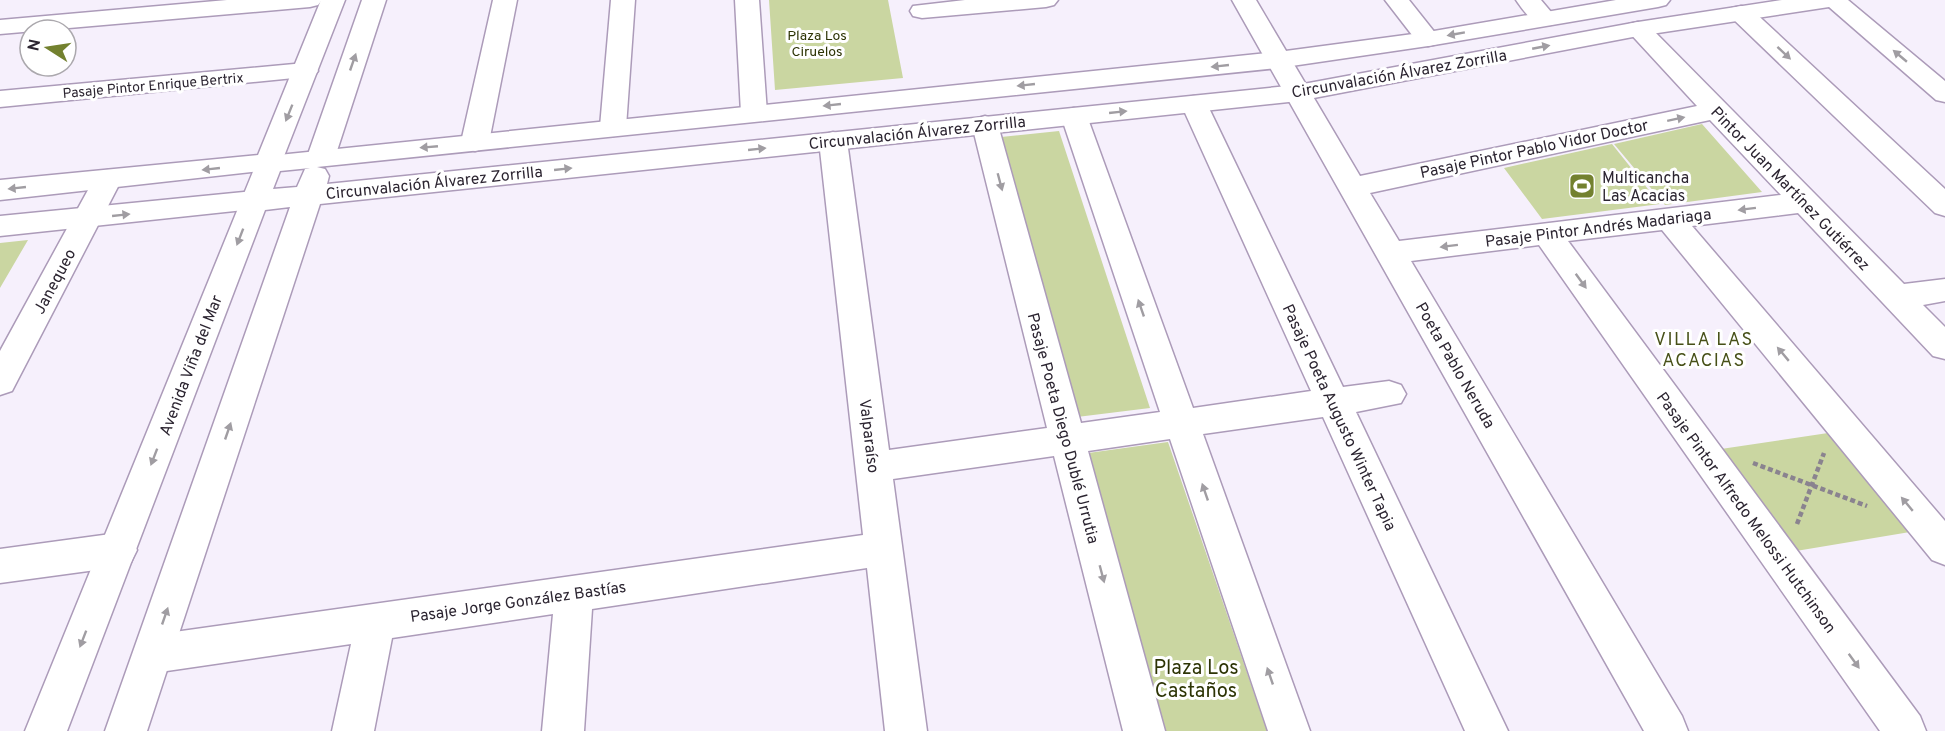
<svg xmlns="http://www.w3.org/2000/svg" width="1945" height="731" font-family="Overpass,sans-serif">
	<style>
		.green { fill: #cad6a1 }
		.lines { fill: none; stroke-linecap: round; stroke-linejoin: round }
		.minor-casing { stroke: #ac9bb9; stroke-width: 3 }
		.tertiary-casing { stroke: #ac9bb9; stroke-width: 3 }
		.secondary-casing { stroke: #ac9bb9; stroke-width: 3 }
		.path { stroke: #8a838f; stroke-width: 4.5; stroke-dasharray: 5 3; stroke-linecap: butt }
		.minor { fill: #fff; fill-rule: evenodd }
		.tertiary { fill: #fff; fill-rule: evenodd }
		.secondary { fill: #fff; fill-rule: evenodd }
		.oneway { fill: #a09da2 }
		.labels { text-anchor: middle; stroke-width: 6; stroke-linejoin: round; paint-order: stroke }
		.far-park-label { font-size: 14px; fill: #2d3405; stroke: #fff }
		.far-street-label { font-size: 14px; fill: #2c2531; stroke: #fff }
		.street-label { font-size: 16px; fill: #2c2531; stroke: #fff }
		.poi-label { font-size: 16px; fill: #2c2531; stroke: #fff; text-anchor: start }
		.neighbourhood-label { font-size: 18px; letter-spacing: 1.5px; fill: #475018; stroke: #fff }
		.near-park-label { font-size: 20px; fill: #2d3405; stroke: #fff }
	</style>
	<rect width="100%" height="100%" fill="#f6f0fc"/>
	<path class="green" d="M 769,0 L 888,0 L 903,78 L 775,90 Z
		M 1702,124 L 1762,192 L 1665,205 L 1614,144 Z
		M 1059,131 L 1150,408 L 1077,417 L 1001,137 Z
		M 1612,144 L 1660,204 L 1542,219 L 1504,168 Z
		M 28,240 L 0,288 L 0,243 Z
		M 1828,433 L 1910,532 L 1796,551 L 1721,449 Z
		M 1168,442 L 1267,731 L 1159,731 L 1081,454 Z"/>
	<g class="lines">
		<defs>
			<path id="minor" d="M 227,0 L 322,0 L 318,5 L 310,7 L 0,34 L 0,20 Z
				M 493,0 L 517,0 L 489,142 L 485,148 L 475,151 L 465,148 L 461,142 Z
				M 611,0 L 635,0 L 626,127 L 623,133 L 613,136 L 603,133 L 600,127 Z
				M 735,0 L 759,0 L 767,113 L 763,119 L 754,121 L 745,119 L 741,113 Z
				M 965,0 L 1058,0 L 1054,5 L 1046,7 L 922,18 L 913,16 L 910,11 L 913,6 Z
				M 1232,0 L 1256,0 L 1360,176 L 1697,106 L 1626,29 L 1629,24 L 1638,22 L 1647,24 L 1904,284 L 1945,279 L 1945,301 L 1923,305 L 1945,327 L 1945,359 L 1933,356 L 1798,213 L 1692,226 L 1945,521 L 1945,565 L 1932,560 L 1662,230 L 1568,241 L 1920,716 L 1926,731 L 1880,731 L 1539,245 L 1411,261 L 1682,716 L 1688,731 L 1644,731 ZM 1710,120 L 1781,195 L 1399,241 L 1370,193 Z
				M 1385,0 L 1409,0 L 1440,39 L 1437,44 L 1428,46 L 1419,44 Z
				M 1516,0 L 1541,0 L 1557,19 L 1554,24 C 1535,29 1526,14 1516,0 Z
				M 1821,0 L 1848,0 L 1945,81 L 1945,102 L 1936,100 Z
				M 1741,6 L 1750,8 L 1945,189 L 1945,216 L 1935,213 L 1732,18 L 1729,13 L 1732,8 Z
				M 305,63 L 314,66 L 318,71 L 314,76 L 0,107 L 0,91 Z
				M 1194,96 L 1203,98 L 1207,104 L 1343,387 L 1389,381 L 1401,385 L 1406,394 L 1401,403 L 1356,412 L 1508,731 L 1465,731 L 1323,417 L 1203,434 L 1310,731 L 1268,731 L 1170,439 L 1088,451 L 1165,731 L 1123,731 L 1054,456 L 893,479 L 927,731 L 885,731 L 867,568 L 592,609 L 584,731 L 542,731 L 553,614 L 392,638 L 374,731 L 332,731 L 351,644 L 153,673 L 139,668 L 133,654 L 139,640 L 153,635 L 863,535 L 819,141 L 823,135 L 833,132 L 843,135 L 847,141 L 889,450 L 1047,428 L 972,125 L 975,119 L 985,116 L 995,119 L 998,125 L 1081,423 L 1160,412 L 1061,116 L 1065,110 L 1074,108 L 1083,110 L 1087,116 L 1193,408 L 1311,391 L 1181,104 L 1185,98 Z
				M 108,170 L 118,172 L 122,179 L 12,391 L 0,395 L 0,351 L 94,179 L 98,172 Z
				M 118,533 L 131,538 L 137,550 L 131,562 L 118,567 L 0,583 L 0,549 Z"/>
			<path id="tertiary" d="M 321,0 L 345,0 L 279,169 L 0,200 L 0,180 L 258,155 Z
				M 362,0 L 386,0 L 335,157 L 331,163 L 321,166 L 311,163 L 307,157 Z
				M 254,191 L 264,194 L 268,201 L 264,208 L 0,236 L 0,216 Z"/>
			<path id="secondary" d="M 1616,0 L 1670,0 L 1666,5 L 1658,7 L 1428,46 L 1278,68 L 317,167 L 325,169 L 329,176 L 327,184 L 1298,85 L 1638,22 L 1782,0 L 1841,0 L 1837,5 L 1829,7 L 1638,36 L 1298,101 L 320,204 L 147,731 L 105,731 L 290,207 L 265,210 L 67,731 L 25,731 L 259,157 L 1278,52 L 1428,32 ZM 310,168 L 305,169 L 297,187 L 273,189 L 280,171 Z"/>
		</defs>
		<use href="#minor" class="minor-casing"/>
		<use href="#tertiary" class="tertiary-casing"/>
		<use href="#secondary" class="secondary-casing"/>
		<path class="path" d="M 1753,463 L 1867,506
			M 1797,524 L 1824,453"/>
		<use href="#minor" class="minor"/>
		<use href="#tertiary" class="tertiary"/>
		<use href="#secondary" class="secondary"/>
	</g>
	<defs><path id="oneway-solid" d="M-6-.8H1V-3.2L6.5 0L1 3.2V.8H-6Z" transform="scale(1.5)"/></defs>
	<g class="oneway">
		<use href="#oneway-solid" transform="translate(1456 34) rotate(170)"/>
		<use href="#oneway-solid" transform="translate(1541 47) rotate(-11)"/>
		<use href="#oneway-solid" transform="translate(1784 53) rotate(43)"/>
		<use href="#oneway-solid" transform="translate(1900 56) rotate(-140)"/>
		<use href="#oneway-solid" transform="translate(353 62) rotate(-71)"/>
		<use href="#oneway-solid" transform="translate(1220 66) rotate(174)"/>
		<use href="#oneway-solid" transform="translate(1026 85) rotate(174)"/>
		<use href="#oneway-solid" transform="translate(832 105) rotate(174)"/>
		<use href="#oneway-solid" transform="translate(1118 112) rotate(-6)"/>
		<use href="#oneway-solid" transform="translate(289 113) rotate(112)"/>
		<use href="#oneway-solid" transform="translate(1676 119) rotate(-12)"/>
		<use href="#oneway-solid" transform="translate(429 147) rotate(175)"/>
		<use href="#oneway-solid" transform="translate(757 149) rotate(-6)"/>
		<use href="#oneway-solid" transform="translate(211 169) rotate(174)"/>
		<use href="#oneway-solid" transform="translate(563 169) rotate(-6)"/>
		<use href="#oneway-solid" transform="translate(1000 182) rotate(75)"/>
		<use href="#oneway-solid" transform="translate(17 188) rotate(174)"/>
		<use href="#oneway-solid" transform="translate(1747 209) rotate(173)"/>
		<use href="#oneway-solid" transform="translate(121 215) rotate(-6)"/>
		<use href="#oneway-solid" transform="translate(240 237) rotate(111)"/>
		<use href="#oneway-solid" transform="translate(1449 246) rotate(173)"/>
		<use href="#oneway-solid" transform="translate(1581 281) rotate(54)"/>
		<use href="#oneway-solid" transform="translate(1141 308) rotate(-109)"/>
		<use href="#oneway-solid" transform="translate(1783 354) rotate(-130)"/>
		<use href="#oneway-solid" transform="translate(228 431) rotate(-71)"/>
		<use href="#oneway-solid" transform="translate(154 457) rotate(111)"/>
		<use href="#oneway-solid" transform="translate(1205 492) rotate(-109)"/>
		<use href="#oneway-solid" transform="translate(1907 504) rotate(-130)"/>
		<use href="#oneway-solid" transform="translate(1102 574) rotate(75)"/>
		<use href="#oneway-solid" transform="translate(165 616) rotate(-71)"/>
		<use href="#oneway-solid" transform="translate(83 639) rotate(111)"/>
		<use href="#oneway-solid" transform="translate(1854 661) rotate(54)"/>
		<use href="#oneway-solid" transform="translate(1270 676) rotate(-109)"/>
	</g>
	<defs>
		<symbol id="stadium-square" viewBox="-11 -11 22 22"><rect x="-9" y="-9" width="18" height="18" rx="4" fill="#73812f" stroke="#fff"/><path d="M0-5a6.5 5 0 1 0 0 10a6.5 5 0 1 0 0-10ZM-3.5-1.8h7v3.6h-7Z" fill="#fff"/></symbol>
	</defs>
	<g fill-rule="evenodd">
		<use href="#stadium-square" x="1567" y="171" width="30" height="30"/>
	</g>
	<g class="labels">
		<g class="far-park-label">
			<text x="817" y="40">Plaza Los<tspan x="817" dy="16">Ciruelos</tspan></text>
		</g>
		<g class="far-street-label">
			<text transform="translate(153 85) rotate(-5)" y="5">Pasaje Pintor Enrique Bertrix</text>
		</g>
		<g class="street-label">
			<text transform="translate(1399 73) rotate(-10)" y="6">Circunvalación Álvarez Zorrilla</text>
			<text transform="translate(917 132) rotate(-6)" y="6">Circunvalación Álvarez Zorrilla</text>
			<text transform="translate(1534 148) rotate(-12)" y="6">Pasaje Pintor Pablo Vidor Doctor</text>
			<text transform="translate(434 182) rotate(-6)" y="6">Circunvalación Álvarez Zorrilla</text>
			<text transform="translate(1791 188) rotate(46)" y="6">Pintor Juan Martínez Gutiérrez</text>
			<text transform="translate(1598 227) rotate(-7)" y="6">Pasaje Pintor Andrés Madariaga</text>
			<text transform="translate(54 281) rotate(-62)" y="6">Janequeo</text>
			<text transform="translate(190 365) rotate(-69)" y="6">Avenida Viña del Mar</text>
			<text transform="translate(1456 365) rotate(60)" y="6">Poeta Pablo Neruda</text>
			<text transform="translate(1340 417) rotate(65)" y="6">Pasaje Poeta Augusto Winter Tapia</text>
			<text transform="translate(1064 428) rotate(75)" y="6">Pasaje Poeta Diego Dublé Urrutia</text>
			<text transform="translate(870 436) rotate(83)" y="6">Valparaíso</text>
			<text transform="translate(1747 512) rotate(54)" y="6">Pasaje Pintor Alfredo Melossi Hutchinson</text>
			<text transform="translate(518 601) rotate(-8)" y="6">Pasaje Jorge González Bastías</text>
		</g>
		<g class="poi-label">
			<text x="1602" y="183">Multicancha<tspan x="1602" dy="18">Las Acacias</tspan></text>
		</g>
		<g class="neighbourhood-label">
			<text x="1704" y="345">VILLA LAS<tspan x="1704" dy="21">ACACIAS</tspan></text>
		</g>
		<g class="near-park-label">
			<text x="1196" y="674">Plaza Los<tspan x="1196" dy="23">Castaños</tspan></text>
		</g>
	</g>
	<g transform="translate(48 48) rotate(282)"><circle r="28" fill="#ffffff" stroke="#aba8ad" stroke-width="1.5"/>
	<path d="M0-4.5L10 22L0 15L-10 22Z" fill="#73812f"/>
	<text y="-9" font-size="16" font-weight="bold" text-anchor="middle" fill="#2c2531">N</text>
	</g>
</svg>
